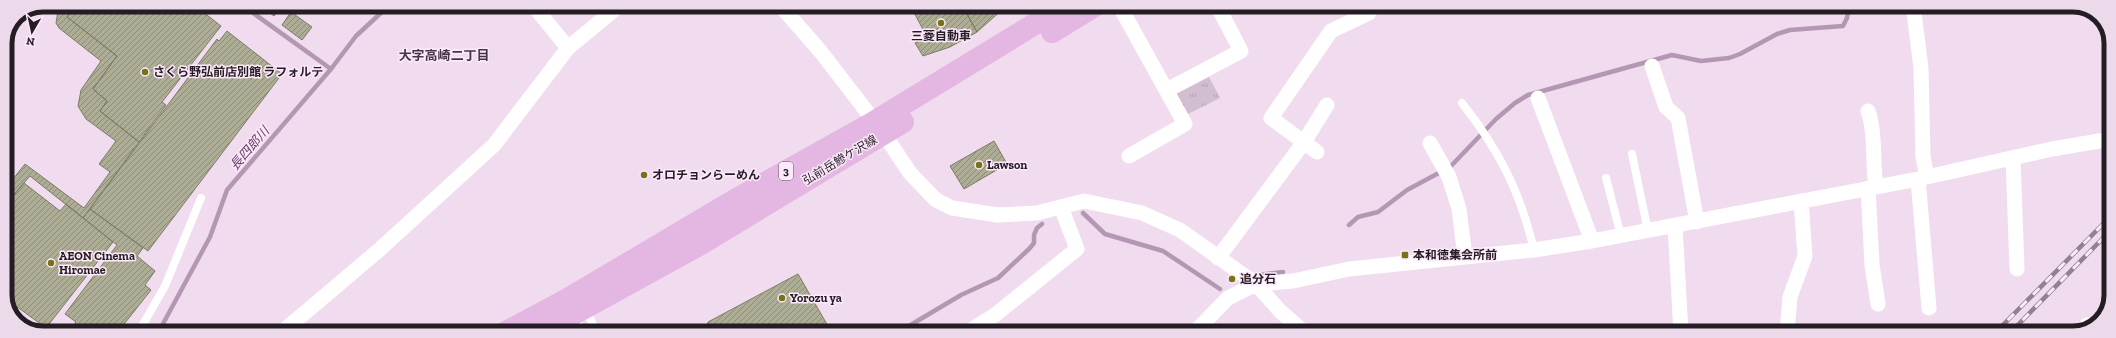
<svg xmlns="http://www.w3.org/2000/svg" width="2116" height="338" font-family="'Zilla Slab','Noto Sans JP',serif">
	<style>
		.grass { fill: url(#grass-tufts) }
		.lines { fill: none; stroke-linecap: round; stroke-linejoin: round }
		.stream { stroke: #b497b2; stroke-width: 4.5 }
		.building { fill: url(#building-hatch); stroke: #7c7c66 }
		.lane { stroke: #fff; stroke-width: 8 }
		.street { stroke: #fff; stroke-width: 15 }
		.primary { stroke: #e4b6e2; stroke-width: 22 }
		.rail-casing { stroke: #90828e; stroke-width: 4.5 }
		.rail { stroke: #fde9fb; stroke-width: 3; stroke-dasharray: 9; stroke-linecap: butt }
		.poi-dot { fill: #767317; stroke: #fde9fb; stroke-width: 1.5 }
		.labels { text-anchor: middle; stroke-width: 3; stroke-linejoin: round; paint-order: stroke }
		.shield { fill: #fde9fb; stroke: #655a64; stroke-width: 1 }
		.shield-label { font-size: 11px; font-weight: bold; fill: #241d23 }
		.poi-label { font-size: 12px; font-weight: bold; fill: #241d23; stroke: #fde9fb; text-anchor: start }
		.street-label { font-size: 12px; fill: #241d23; stroke: #fde9fb }
		.neighbourhood-label { font-size: 13px; font-weight: bold; fill: #453644; stroke: #fde9fb }
		.water-label { font-size: 13px; font-style: italic; fill: #694067; stroke: #fde9fb }
		.rim { fill: none; stroke: #241d23; stroke-width: 5 }
	</style>
	<defs>
		<pattern id="grass-tufts" width="24" height="20" patternUnits="userSpaceOnUse"><rect width="24" height="20" fill="#d2bed0"/><path d="M3 7l-1-3M5 7V3M7 7l1-3M15 17l-1-3M17 17v-4M19 17l1-3" fill="none" stroke="#b4a3b2"/></pattern>
		<pattern id="building-hatch" width="6" height="6" patternUnits="userSpaceOnUse"><rect width="6" height="6" fill="#adad96"/><path d="M-1 1l2-2M0 6l6-6M5 7l2-2" fill="none" stroke="#8d8c7a"/></pattern>
	</defs>
	<rect width="100%" height="100%" fill="#f0dcee"/>
	<path class="grass" d="M 1209,77 L 1220,98 L 1186,115 L 1176,94 Z"/>
	<g class="lines">
		<path class="stream" d="M 242,5 L 331,69
			M 1083,213 L 1105,234 L 1163,251 L 1220,289
			M 1349,225 L 1358,217 L 1378,212 L 1407,190 L 1450,167 L 1496,119 L 1515,103 L 1528,95 L 1672,55 L 1701,61 L 1729,58 L 1740,54 L 1777,34 L 1790,30 L 1843,26 L 1847,18 L 1849,5
			M 1259,275 L 1283,272
			M 158,333 L 210,237 L 227,190 L 331,69 L 356,36 L 383,11 L 395,5
			M 897,333 L 961,295 L 998,278 L 1029,249 L 1034,243 L 1034,235 L 1037,228 L 1042,224"/>
	</g>
	<path class="building" d="M 59,5 L 77,5 L 67,17 L 117,56 L 93,89 L 107,101 L 100,111 L 139,142 L 83,218 L 30,176 L 5,205 L 5,189 L 25,164 L 84,208 L 110,172 L 99,164 L 116,141 L 86,119 L 78,106 L 81,90 L 101,61 L 59,28 L 56,23 Z
		M 77,5 L 194,5 L 221,26 L 162,102 L 166,105 L 139,142 L 100,111 L 107,101 L 93,89 L 117,56 L 67,17 Z
		M 259,5 L 283,5 L 274,16 Z
		M 910,5 L 962,5 L 977,32 L 950,47 L 923,56 L 915,43 L 927,37 Z
		M 962,5 L 1001,5 L 1003,9 L 977,32 Z
		M 291,12 L 312,27 L 302,40 L 282,25 Z
		M 227,31 L 282,74 L 148,251 L 90,209 L 217,39 L 219,41 Z
		M 994,141 L 1007,164 L 964,189 L 950,166 Z
		M 24,183 L 60,211 L 66,204 L 113,242 L 46,328 L 5,298 L 5,205 Z
		M 90,209 L 143,248 L 137,256 L 155,271 L 145,285 L 151,290 L 117,333 L 88,331 L 67,333 L 76,322 L 65,314 L 117,245 L 83,218 Z
		M 798,274 L 832,333 L 705,333 L 708,322 Z"/>
	<g class="lines">
		<path class="lane" d="M 1462,103 C 1499,150 1520,191 1534,250
			M 1632,154 L 1648,231
			M 1606,178 L 1621,236
			M 585,308 L 597,333
			M 574,315 L 583,333
			M 138,333 L 165,286 L 201,198"/>
		<path class="street" d="M 533,5 L 568,48
			M 780,5 L 821,52 L 884,134 L 910,173 L 936,200 L 952,208 L 998,215 L 1037,213 L 1084,201 L 1142,213 L 1180,230 L 1256,284 L 1280,311 L 1305,333
			M 1119,5 L 1185,124 L 1129,156
			M 1913,5 L 1921,68 L 1923,157 L 1927,177
			M 1652,66 L 1666,107 L 1678,118 L 1697,222
			M 1167,90 L 1241,51 L 1217,5
			M 1538,98 L 1592,241
			M 1868,111 C 1876,134 1872,162 1876,187
			M 1430,143 L 1449,177 L 1459,209 L 1465,257
			M 1317,152 L 1271,118 L 1331,31 L 1369,13 L 1371,5
			M 2013,158 L 2017,269
			M 1918,179 L 1929,308
			M 1868,188 L 1872,265 L 1878,304
			M 1675,226 L 1681,333
			M 1218,258 L 1304,142 L 1327,105
			M 2087,325 L 2092,326
			M 281,333 L 379,250 L 494,145 L 568,48 L 620,5
			M 966,333 L 995,315 L 1077,249 L 1061,207
			M 1194,333 L 1228,298 L 1256,284 L 1293,281 L 1349,269 L 1534,250 L 1592,241 L 1918,179 L 2052,149 L 2111,139
			M 1787,333 L 1790,297 L 1805,256 L 1801,201"/>
		<path class="primary" d="M 1052,32 L 1096,5
			M 504,333 L 566,300 L 740,197 L 874,122 L 1066,5
			M 539,333 L 699,245 L 903,122"/>
		<defs>
			<path id="rail" d="M 1995,333 L 2111,216
				M 2010,333 L 2111,230"/>
		</defs>
		<use href="#rail" class="rail-casing"/>
		<use href="#rail" class="rail"/>
	</g>
	<g class="poi-dot">
		<circle cx="941" cy="23" r="4"/>
		<circle cx="145" cy="72" r="4"/>
		<circle cx="979" cy="165" r="4"/>
		<circle cx="644" cy="175" r="4"/>
		<rect x="1401" y="251" width="8" height="8" rx="2"/>
		<circle cx="51" cy="263" r="4"/>
		<circle cx="1232" cy="279" r="4"/>
		<circle cx="782" cy="298" r="4"/>
	</g>
	<g class="labels">
		<rect class="shield" x="779" y="162" width="14" height="18" rx="3"/>
		<g class="shield-label">
			<text x="786" y="175">3</text>
		</g>
		<g class="poi-label">
			<text x="941" y="40" text-anchor="middle">三菱自動車</text>
			<text x="153" y="76">さくら野弘前店別館 ラフォルテ</text>
			<text x="987" y="169">Lawson</text>
			<text x="652" y="179">オロチョンらーめん</text>
			<text x="1413" y="259">本和徳集会所前</text>
			<text x="59" y="260">AEON Cinema<tspan x="59" dy="14">Hiromae</tspan></text>
			<text x="1240" y="283">追分石</text>
			<text x="790" y="302">Yorozu ya</text>
		</g>
		<g class="street-label">
			<text transform="translate(840 160) rotate(-31)" y="4">弘前岳鰺ケ沢線</text>
		</g>
		<g class="neighbourhood-label">
			<text x="444" y="60">大字高崎二丁目</text>
		</g>
		<g class="water-label">
			<text transform="translate(249 148) rotate(-49)" y="5">長四郎川</text>
		</g>
	</g>
	<path d="M0 0H2116V338H0ZM43 12H2073A31 31 0 0 1 2104 43V295A31 31 0 0 1 2073 326H43A31 31 0 0 1 12 295V43A31 31 0 0 1 43 12Z" fill="#ecd9ea" fill-rule="evenodd"/>
	<path class="rim" d="M43 12H2073A31 31 0 0 1 2104 43V295A31 31 0 0 1 2073 326H43A31 31 0 0 1 12 295V43A31 31 0 0 1 43 12Z"/>
	<g transform="translate(32 32) rotate(189)" stroke="#fde9fb" stroke-width="3" paint-order="stroke">
	<path d="M0-3L7 15L0 10L-7 15Z" fill="#241d23"/>
	<text y="-6" font-size="11" font-weight="bold" text-anchor="middle" fill="#241d23">N</text>
	</g>
</svg>
